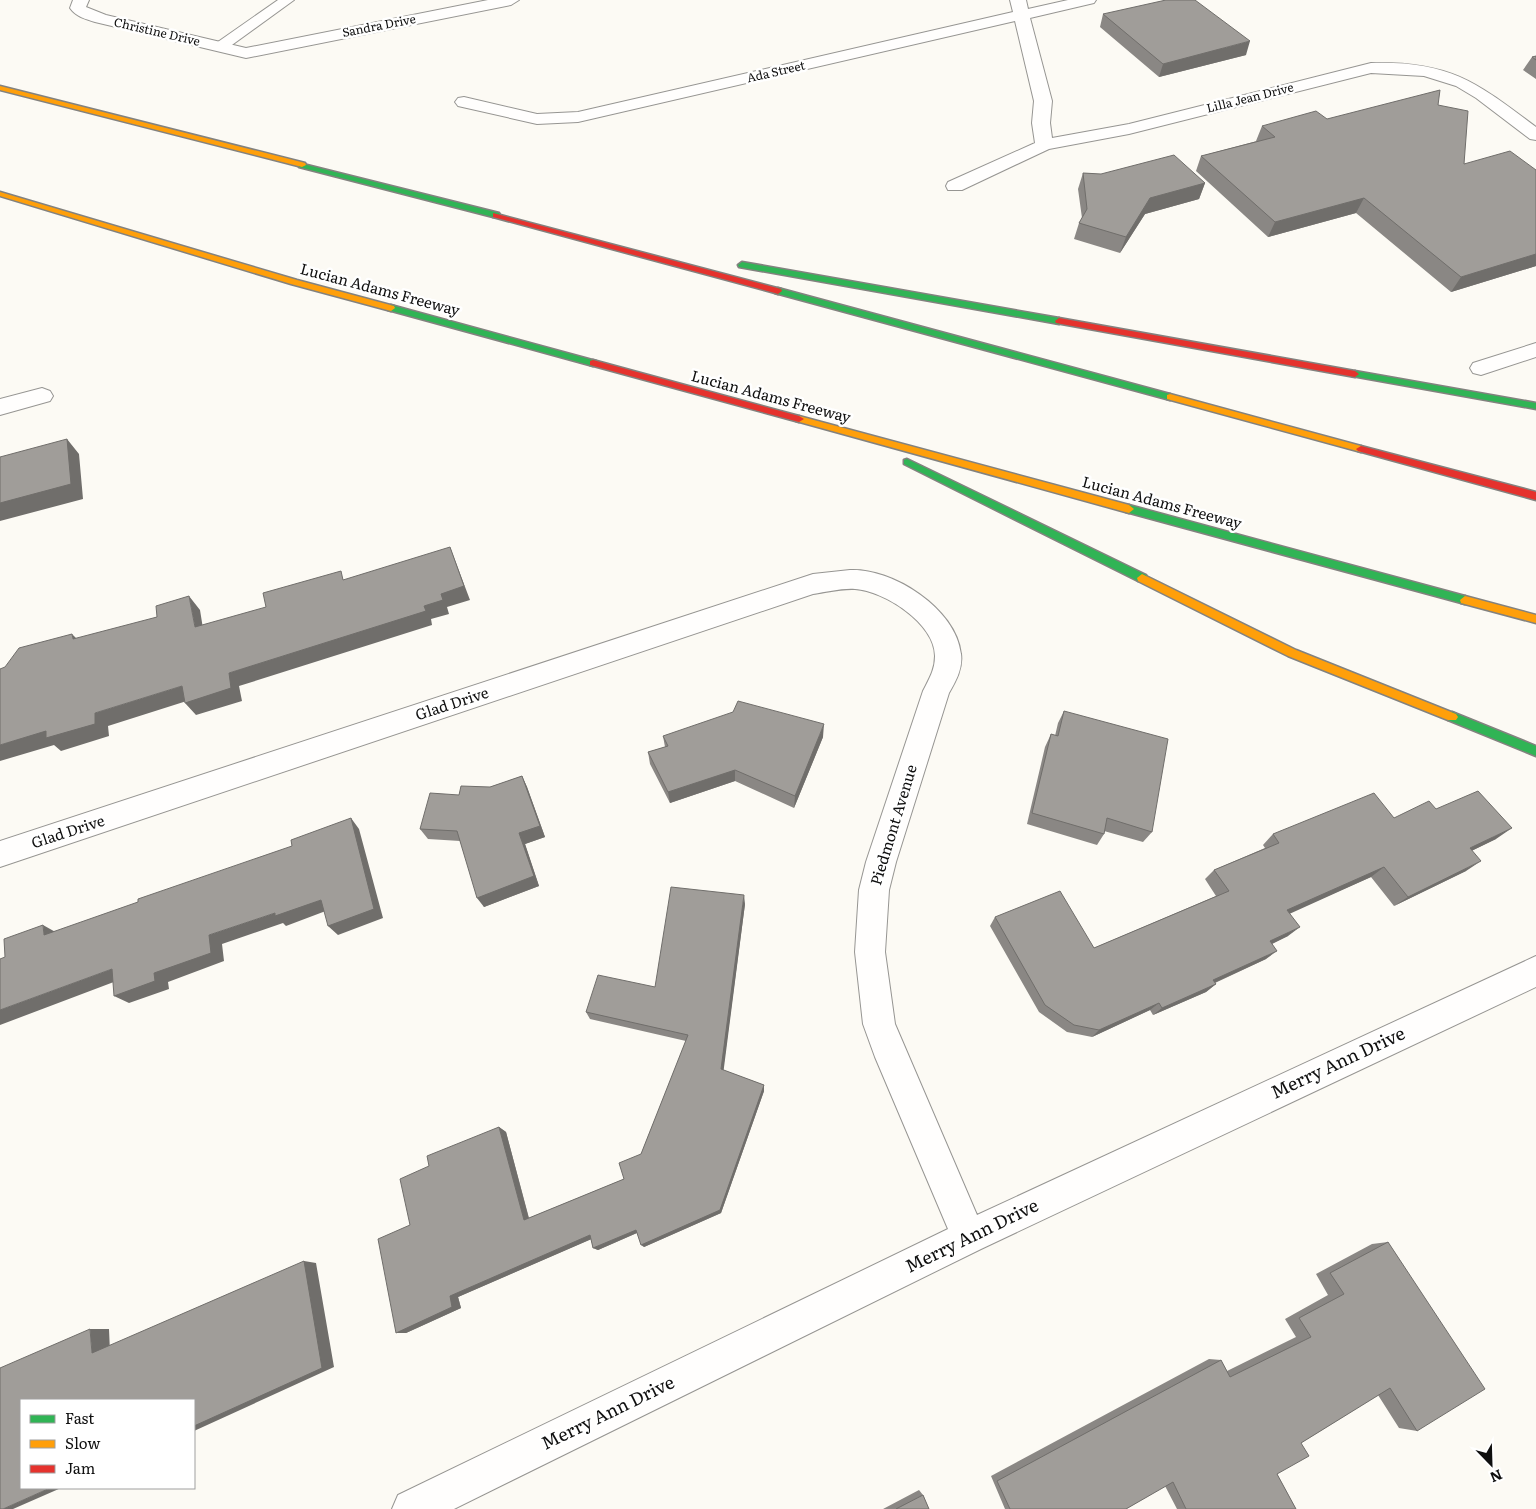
<svg xmlns="http://www.w3.org/2000/svg" width="1536" height="1509" font-family="Literata,serif">
	<style>
		.lines { fill: none; stroke-linecap: round; stroke-linejoin: round }
		.lane-casing { stroke: #969592; stroke-width: 2 }
		.street-casing { stroke: #969592; stroke-width: 2 }
		.fast-casing { stroke: #83827f; stroke-width: 3 }
		.slow-casing { stroke: #83827f; stroke-width: 3 }
		.jam-casing { stroke: #83827f; stroke-width: 3 }
		.lane { fill: #fffefd; fill-rule: evenodd }
		.street { fill: #fffefd; fill-rule: evenodd }
		.fast { fill: #30b455; fill-rule: evenodd }
		.slow { fill: #ff9f0a; fill-rule: evenodd }
		.jam { fill: #e5322d; fill-rule: evenodd }
		.wall { fill: #8a8784 }
		.shaded-wall { fill: #706e6b }
		.building { fill: #a09d99; stroke: #706e6b }
		.labels { text-anchor: middle; stroke-width: 5; stroke-linejoin: round; paint-order: stroke }
		.far-street-label { font-size: 12px; fill: #0f0f0f; stroke: #fff }
		.street-label { font-size: 15px; fill: #0f0f0f; stroke: #fff }
		.near-street-label { font-size: 18px; fill: #0f0f0f; stroke: #fff }
	</style>
	<rect width="100%" height="100%" fill="#fcfaf4"/>
	<g class="lines">
		<defs>
			<path id="lane" d="M 278,0 L 294,0 L 225,50 L 215,50 L 213,47 L 215,44 Z"/>
			<path id="street" d="M 73,0 L 89,0 L 86,7 L 106,15 L 246,48 L 488,0 L 519,0 L 511,5 L 246,58 L 95,22 C 86,19 76,17 70,8 Z
				M 1010,0 L 1026,0 L 1028,9 L 1068,0 L 1096,0 L 1094,3 L 1030,18 L 1052,101 L 1050,123 L 1052,138 L 1129,124 L 1371,63 C 1450,61 1476,82 1536,127 L 1536,140 L 1530,139 L 1476,98 L 1456,86 L 1424,76 L 1371,73 L 1129,134 L 1049,149 L 962,190 L 948,190 L 946,186 L 948,182 L 1035,143 L 1032,123 L 1034,101 L 1015,21 L 578,122 L 537,124 L 458,106 L 455,102 L 458,98 L 464,97 L 537,114 L 578,112 L 1013,12 Z
				M 1536,343 L 1536,357 L 1481,375 L 1473,373 L 1470,368 L 1473,363 Z
				M 42,388 L 50,391 L 53,396 L 50,401 L 0,415 L 0,399 Z
				M 850,570 C 892,568 956,608 961,654 C 963,668 956,681 949,693 L 896,862 L 889,890 L 885,952 L 895,1024 L 977,1215 L 1536,956 L 1536,987 L 981,1249 L 454,1509 L 392,1509 L 398,1495 L 948,1229 L 875,1057 L 863,1024 L 855,952 L 859,890 L 866,862 L 923,691 C 929,679 935,670 935,656 C 935,623 884,591 855,589 C 842,588 827,592 813,594 L 0,867 L 0,841 L 813,574 Z"/>
			<path id="fast" d="M 299,163 L 499,213 L 500,215 L 493,217 L 299,167 Z
				M 742,262 L 1059,318 L 1063,321 L 1059,324 L 739,267 L 738,265 Z
				M 778,288 L 1170,394 L 1174,397 L 1170,400 L 775,293 L 775,289 Z
				M 391,305 L 596,361 L 597,363 L 593,366 L 388,310 L 388,306 Z
				M 1355,371 L 1536,403 L 1536,409 L 1352,376 L 1351,374 Z
				M 907,459 L 1146,575 L 1147,578 L 1146,581 L 1138,581 L 904,464 L 904,460 Z
				M 1129,505 L 1465,596 L 1470,600 L 1465,604 L 1126,512 L 1124,509 L 1126,506 Z
				M 1452,712 L 1536,746 L 1536,756 L 1448,720 L 1446,717 L 1448,714 Z"/>
			<path id="slow" d="M 0,86 L 305,163 L 306,165 L 302,167 L 0,90 Z
				M 0,192 L 297,280 L 394,306 L 395,308 L 391,311 L 291,284 L 0,196 Z
				M 1170,394 L 1361,446 L 1366,449 L 1361,452 L 1167,399 L 1167,395 Z
				M 799,416 L 1129,505 L 1134,509 L 1129,513 L 796,421 L 794,419 Z
				M 1142,574 L 1296,650 L 1456,714 L 1458,717 L 1456,720 L 1448,720 L 1288,656 L 1138,581 L 1137,578 Z
				M 1465,596 L 1536,615 L 1536,623 L 1461,603 L 1460,600 Z"/>
			<path id="jam" d="M 493,213 L 781,289 L 782,291 L 778,294 L 775,293 L 493,217 Z
				M 1059,318 L 1355,371 L 1359,374 L 1355,377 L 1056,323 L 1055,321 Z
				M 593,360 L 799,416 L 804,419 L 799,422 L 590,365 L 590,361 Z
				M 1361,446 L 1536,492 L 1536,500 L 1358,451 L 1356,449 Z"/>
		</defs>
		<use href="#lane" class="lane-casing"/>
		<use href="#street" class="street-casing"/>
		<use href="#fast" class="fast-casing"/>
		<use href="#slow" class="slow-casing"/>
		<use href="#jam" class="jam-casing"/>
		<use href="#lane" class="lane"/>
		<use href="#street" class="street"/>
		<use href="#fast" class="fast"/>
		<use href="#slow" class="slow"/>
		<use href="#jam" class="jam"/>
	</g>
	<path class="wall" d="M 1103,14 L 1246,55 L 1159,77 L 1100,27 Z
		M 1536,56 L 1536,79 L 1523,70 L 1532,57 Z
		M 1438,105 L 1464,164 L 1536,170 L 1536,266 L 1451,292 L 1356,213 L 1268,237 L 1196,171 L 1201,156 L 1257,141 L 1256,141 L 1262,126 L 1327,119 Z
		M 1083,173 L 1205,183 L 1199,199 L 1145,214 L 1120,253 L 1074,239 L 1079,223 L 1082,218 L 1078,189 Z
		M 1064,711 L 1152,832 L 1143,842 L 1104,831 L 1104,834 L 1097,845 L 1027,824 L 1045,747 L 1051,734 L 1055,736 L 1058,723 Z
		M 663,736 L 823,737 L 794,808 L 735,781 L 670,803 L 650,764 L 648,752 L 665,747 Z
		M 522,776 L 527,787 L 545,837 L 525,844 L 539,886 L 484,907 L 460,841 L 428,839 L 420,829 L 490,787 Z
		M 1436,809 L 1496,839 L 1471,851 L 1466,871 L 1394,906 L 1371,877 L 1289,913 L 1288,936 L 1272,944 L 1266,959 L 1215,983 L 1216,984 L 1206,992 L 1153,1015 L 1150,1010 L 1092,1037 L 1067,1032 L 1039,1012 L 990,926 L 995,917 L 1094,948 L 1216,896 L 1205,879 L 1214,870 L 1265,848 L 1263,845 L 1273,834 L 1394,818 Z
		M 745,904 L 723,1070 L 764,1085 L 764,1091 L 721,1213 L 644,1247 L 637,1233 L 598,1250 L 593,1248 L 591,1239 L 458,1297 L 461,1308 L 406,1333 L 410,1225 L 429,1166 L 499,1127 L 506,1132 L 529,1218 L 624,1179 L 641,1154 L 686,1041 L 590,1019 L 586,1012 L 655,987 Z
		M 1388,1242 L 1417,1431 L 1399,1428 L 1378,1395 L 1301,1443 L 1277,1474 L 1296,1509 L 1177,1509 L 1165,1486 L 1126,1509 L 1005,1509 L 991,1476 L 1209,1359 L 1221,1360 L 1227,1371 L 1296,1337 L 1285,1319 L 1328,1295 L 1316,1274 L 1372,1244 Z
		M 919,1490 L 923,1495 L 929,1509 L 883,1509 Z"/>
	<path class="shaded-wall" d="M 1250,41 L 1246,55 L 1159,77 L 1163,64 Z
		M 1205,183 L 1199,199 L 1145,214 L 1120,253 L 1126,237 L 1150,198 Z
		M 1364,198 L 1356,213 L 1268,237 L 1275,222 Z
		M 1536,254 L 1536,266 L 1451,292 L 1461,277 Z
		M 67,439 L 79,454 L 83,499 L 0,521 L 0,503 Z
		M 450,547 L 470,600 L 447,607 L 449,614 L 431,619 L 432,625 L 239,686 L 242,701 L 196,715 L 185,703 L 229,673 L 424,606 L 441,594 Z
		M 189,596 L 200,610 L 205,641 L 195,627 Z
		M 72,634 L 85,647 L 73,639 Z
		M 182,686 L 193,699 L 108,726 L 109,736 L 61,751 L 54,745 L 0,761 L 0,745 L 95,713 Z
		M 824,724 L 823,737 L 794,808 L 795,796 Z
		M 735,770 L 735,781 L 670,803 L 668,792 Z
		M 522,776 L 527,787 L 545,837 L 525,844 L 539,886 L 484,907 L 477,898 L 519,833 Z
		M 351,818 L 359,829 L 383,918 L 338,935 L 328,926 Z
		M 1512,828 L 1496,839 L 1455,859 L 1470,848 Z
		M 1481,861 L 1466,871 L 1394,906 L 1408,897 Z
		M 1384,867 L 1371,877 L 1276,920 L 1287,910 Z
		M 744,895 L 745,904 L 723,1075 L 721,1069 Z
		M 321,900 L 331,909 L 286,926 L 283,923 L 222,944 L 224,961 L 168,982 L 169,989 L 129,1003 L 114,996 L 154,973 L 209,935 L 275,913 Z
		M 43,925 L 59,934 L 44,935 Z
		M 1300,927 L 1288,936 L 1259,950 L 1270,941 Z
		M 1277,951 L 1266,959 L 1203,988 L 1213,980 Z
		M 112,969 L 127,977 L 0,1025 L 0,1010 Z
		M 1216,984 L 1206,992 L 1153,1015 L 1162,1008 Z
		M 1159,1003 L 1150,1010 L 1092,1037 L 1099,1030 Z
		M 764,1085 L 764,1091 L 721,1213 L 644,1247 L 641,1245 Z
		M 499,1127 L 506,1132 L 530,1223 L 524,1220 Z
		M 636,1230 L 639,1232 L 598,1250 L 593,1248 Z
		M 590,1235 L 594,1238 L 458,1297 L 461,1308 L 406,1333 L 396,1333 L 450,1296 Z
		M 304,1261 L 316,1263 L 334,1367 L 194,1431 L 194,1426 Z
		M 90,1329 L 109,1329 L 110,1352 L 92,1353 Z
		M 50,1488 L 61,1488 L 13,1509 L 3,1509 Z"/>
	<path class="building" d="M 1166,0 L 1195,0 L 1250,41 L 1163,64 L 1103,14 Z
		M 1536,56 L 1536,60 L 1532,57 Z
		M 1440,90 L 1438,105 L 1468,111 L 1464,164 L 1510,151 L 1536,170 L 1536,254 L 1461,277 L 1364,198 L 1275,222 L 1201,156 L 1275,137 L 1262,126 L 1316,111 L 1327,119 Z
		M 1174,155 L 1205,183 L 1150,198 L 1126,237 L 1079,223 L 1087,209 L 1083,173 L 1101,174 Z
		M 67,439 L 71,484 L 0,503 L 0,457 Z
		M 450,547 L 464,586 L 441,594 L 443,600 L 424,606 L 426,611 L 229,673 L 231,688 L 185,703 L 182,686 L 95,713 L 95,724 L 46,738 L 46,731 L 0,745 L 0,669 L 5,667 L 19,648 L 72,634 L 73,639 L 157,617 L 156,606 L 189,596 L 195,627 L 266,607 L 263,593 L 341,571 L 343,580 Z
		M 738,701 L 824,724 L 795,796 L 735,770 L 668,792 L 648,752 L 668,746 L 663,736 L 733,712 Z
		M 1064,711 L 1168,739 L 1152,832 L 1107,818 L 1104,834 L 1032,813 L 1051,734 L 1058,736 Z
		M 522,776 L 540,826 L 519,833 L 534,876 L 477,898 L 457,831 L 420,829 L 430,793 L 459,795 L 461,786 L 490,787 Z
		M 1478,791 L 1512,828 L 1470,848 L 1481,861 L 1408,897 L 1384,867 L 1287,910 L 1300,927 L 1270,941 L 1277,951 L 1213,980 L 1216,984 L 1162,1008 L 1159,1003 L 1099,1030 L 1074,1025 L 1045,1005 L 995,917 L 1060,891 L 1094,948 L 1229,891 L 1214,870 L 1279,843 L 1273,834 L 1374,793 L 1394,818 L 1429,801 L 1436,809 Z
		M 351,818 L 374,909 L 328,926 L 321,900 L 275,916 L 275,913 L 209,935 L 211,953 L 154,973 L 155,981 L 114,996 L 112,969 L 0,1010 L 0,959 L 5,957 L 4,939 L 43,925 L 44,935 L 138,902 L 138,899 L 292,846 L 291,840 Z
		M 671,887 L 744,895 L 721,1069 L 764,1085 L 720,1210 L 641,1245 L 636,1230 L 593,1248 L 590,1235 L 450,1296 L 452,1307 L 396,1333 L 378,1239 L 410,1225 L 400,1179 L 429,1166 L 427,1156 L 499,1127 L 524,1220 L 624,1179 L 619,1163 L 641,1154 L 688,1035 L 586,1012 L 598,975 L 655,987 Z
		M 1388,1242 L 1485,1389 L 1417,1431 L 1390,1388 L 1301,1443 L 1309,1456 L 1277,1474 L 1296,1509 L 1186,1509 L 1173,1482 L 1126,1509 L 1010,1509 L 997,1481 L 1221,1360 L 1230,1377 L 1311,1337 L 1299,1318 L 1344,1294 L 1330,1273 Z
		M 304,1261 L 322,1368 L 194,1426 L 194,1400 L 21,1400 L 21,1488 L 50,1488 L 3,1509 L 0,1509 L 0,1368 L 90,1329 L 92,1353 Z
		M 923,1495 L 929,1509 L 896,1509 Z"/>
	<g class="labels">
		<g class="far-street-label">
			<text transform="translate(379 26) rotate(-11)" y="4">Sandra Drive</text>
			<text transform="translate(157 32) rotate(13)" y="4">Christine Drive</text>
			<text transform="translate(776 72) rotate(-13)" y="4">Ada Street</text>
			<text transform="translate(1250 98) rotate(-14)" y="4">Lilla Jean Drive</text>
		</g>
		<g class="street-label">
			<text transform="translate(380 290) rotate(15)" y="5">Lucian Adams Freeway</text>
			<text transform="translate(771 397) rotate(15)" y="5">Lucian Adams Freeway</text>
			<text transform="translate(1162 503) rotate(15)" y="5">Lucian Adams Freeway</text>
			<text transform="translate(452 704) rotate(-18)" y="5">Glad Drive</text>
			<text transform="translate(894 825) rotate(-73)" y="5">Piedmont Avenue</text>
			<text transform="translate(68 832) rotate(-18)" y="5">Glad Drive</text>
		</g>
		<g class="near-street-label">
			<text transform="translate(1338 1063) rotate(-25)" y="6">Merry Ann Drive</text>
			<text transform="translate(972 1236) rotate(-26)" y="6">Merry Ann Drive</text>
			<text transform="translate(608 1413) rotate(-26)" y="6">Merry Ann Drive</text>
		</g>
	</g>
	<rect x="20" y="1399" width="175" height="90" fill="#ffffff" stroke="#9f9f9f"/>
	<rect x="30" y="1415" width="25" height="8" fill="#30b455" stroke="#9f9f9f"/>
	<text x="65" y="1424" font-size="15" fill="#0f0f0f">Fast</text>
	<rect x="30" y="1440" width="25" height="8" fill="#ff9f0a" stroke="#9f9f9f"/>
	<text x="65" y="1449" font-size="15" fill="#0f0f0f">Slow</text>
	<rect x="30" y="1465" width="25" height="8" fill="#e5322d" stroke="#9f9f9f"/>
	<text x="65" y="1474" font-size="15" fill="#0f0f0f">Jam</text>
	<g transform="translate(1491 1464) rotate(157)" stroke="#ffffff" stroke-width="4" paint-order="stroke">
	<path d="M0-4L9 19L0 12L-9 19Z" fill="#0f0f0f"/>
	<text y="-8" font-size="14" font-weight="bold" text-anchor="middle" fill="#0f0f0f">N</text>
	</g>
</svg>
